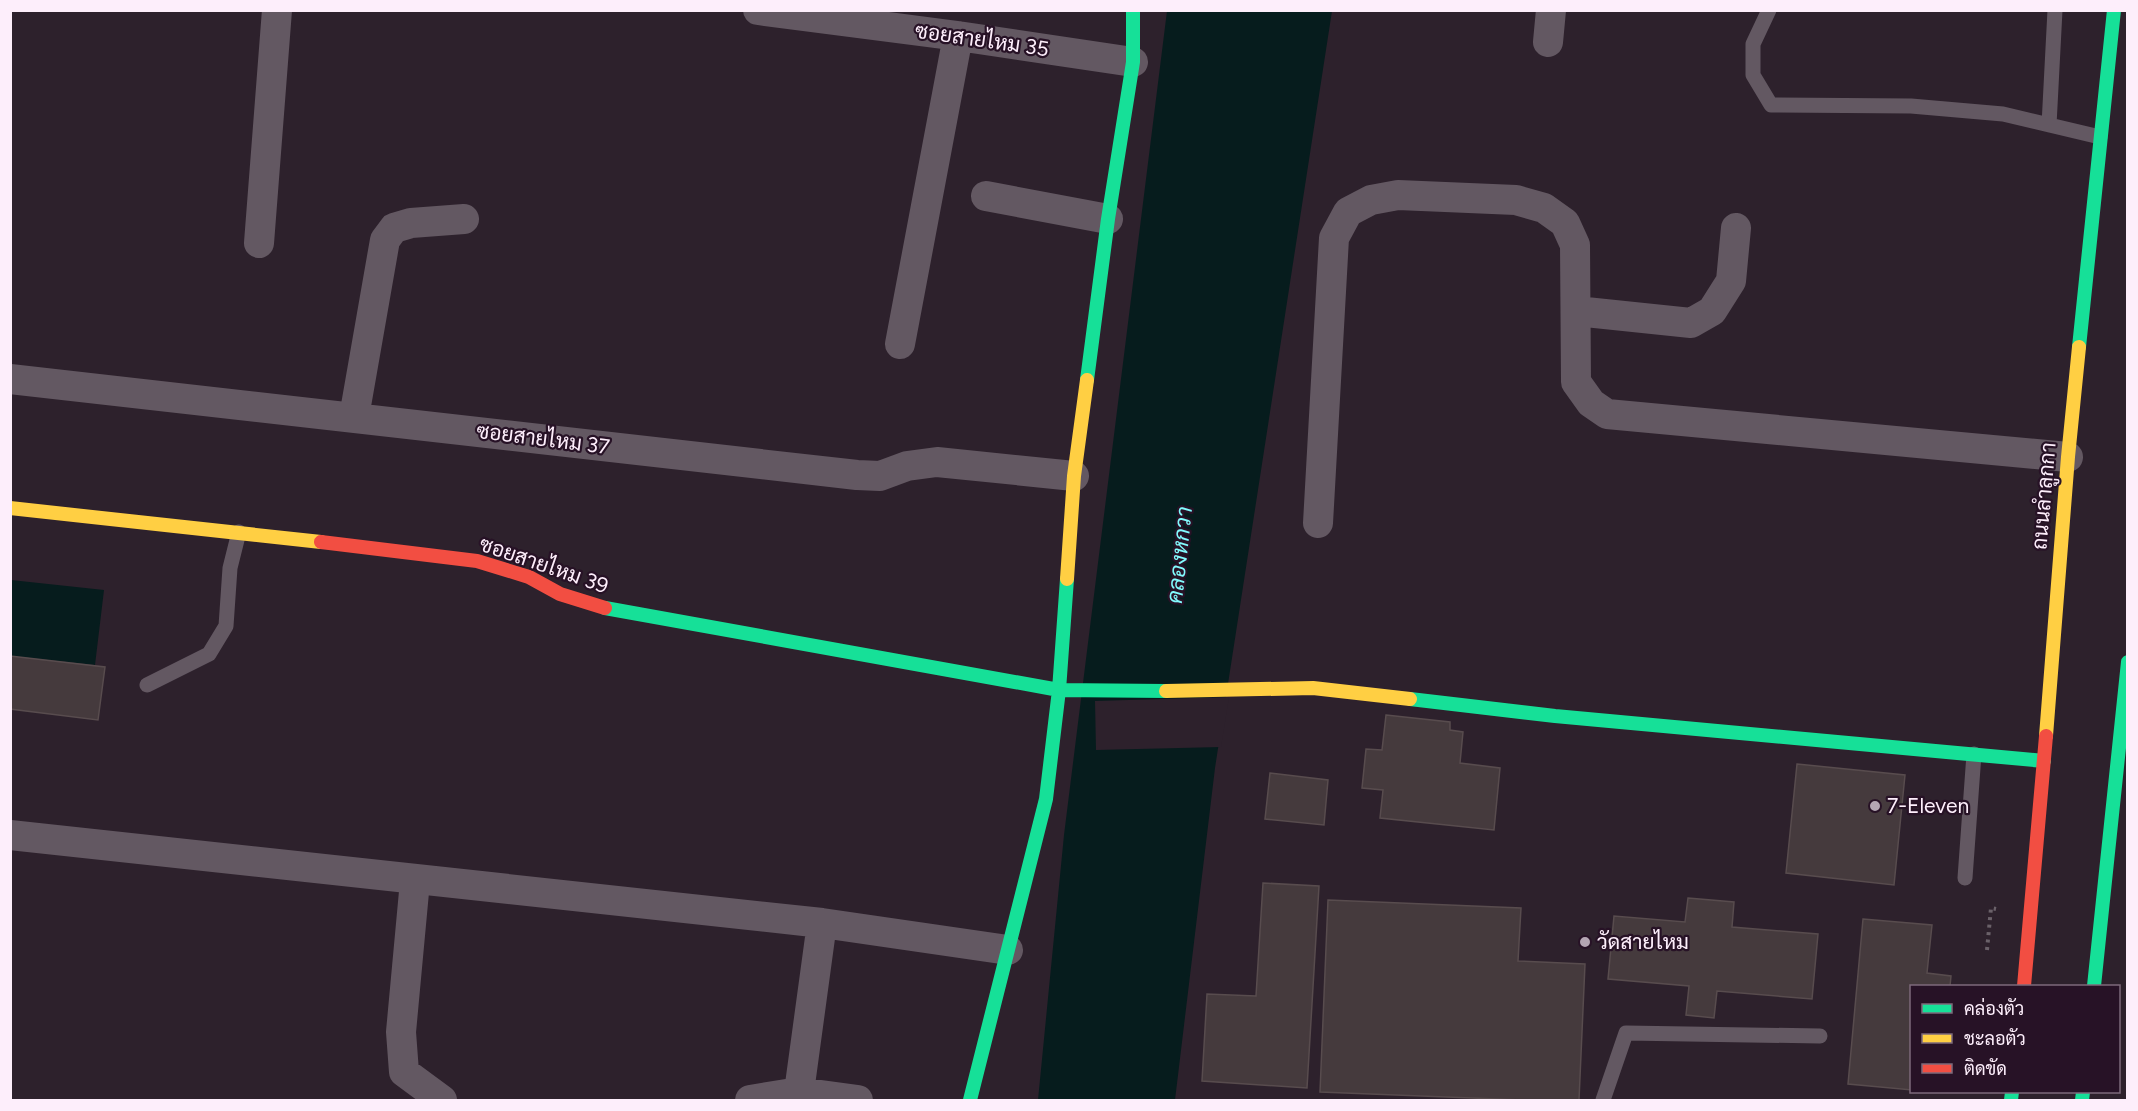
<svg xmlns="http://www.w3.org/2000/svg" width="2138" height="1111" font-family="Figtree,Sarabun,sans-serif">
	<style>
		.water { fill: #061c1d }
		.pier { fill: #2d212c }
		.building { fill: #453a3d; stroke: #584c4e; stroke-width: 1.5 }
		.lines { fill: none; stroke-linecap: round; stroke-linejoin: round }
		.path { stroke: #6a6169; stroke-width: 4; stroke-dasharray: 3 4.5; stroke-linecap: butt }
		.lane { stroke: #635862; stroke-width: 15 }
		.street { stroke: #635862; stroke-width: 30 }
		.fast { stroke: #16e098; stroke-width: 14 }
		.slow { stroke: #ffcf43; stroke-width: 14 }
		.jam { stroke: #f24e42; stroke-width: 14 }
		.poi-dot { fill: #b4a6b3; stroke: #271226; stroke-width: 2 }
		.labels { text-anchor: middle; stroke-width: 4.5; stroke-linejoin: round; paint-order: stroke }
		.street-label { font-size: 21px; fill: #fdeefb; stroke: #271226 }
		.poi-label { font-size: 21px; fill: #fdeefb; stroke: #271226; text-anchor: start }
		.water-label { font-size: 22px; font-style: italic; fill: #82fbfe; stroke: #271226 }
	</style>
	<rect width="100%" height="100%" fill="#2d212c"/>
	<path class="water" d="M 1167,11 L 1332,11 L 1215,768 L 1175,1100 L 1038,1100 L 1064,835 Z
		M 11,580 L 104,590 L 95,665 L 11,656 Z"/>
	<path class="pier" d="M 1229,697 L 1221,747 L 1096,750 L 1095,701 Z"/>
	<path class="building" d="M 10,656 L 105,667 L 98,720 L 10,709 Z
		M 1386,715 L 1450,722 L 1450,730 L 1463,732 L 1460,763 L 1500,768 L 1494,830 L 1380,818 L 1383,790 L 1362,788 L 1366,749 L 1382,750 Z
		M 1797,764 L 1905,775 L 1894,885 L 1786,873 Z
		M 1270,773 L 1328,780 L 1324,825 L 1265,819 Z
		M 1263,883 L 1319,886 L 1307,1088 L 1202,1081 L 1207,994 L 1256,996 Z
		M 1688,898 L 1734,902 L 1732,927 L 1818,934 L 1812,999 L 1717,991 L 1714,1018 L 1686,1015 L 1689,986 L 1608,979 L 1614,916 L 1685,922 Z
		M 1328,900 L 1521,908 L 1518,961 L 1585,964 L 1579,1100 L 1522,1100 L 1320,1092 Z
		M 1863,919 L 1932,925 L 1927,973 L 1951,976 L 1950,986 L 1912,986 L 1912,1090 L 1848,1084 Z"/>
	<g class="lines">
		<path class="path" d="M 1987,950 L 1991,908 L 1996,909"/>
		<path class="lane" d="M 1769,10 L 1753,44 L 1753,75 L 1771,105 L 1911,106 L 2003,114 L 2100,137
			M 2049,125 L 2055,10
			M 147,685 L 209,654 L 226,626 L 230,568 L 239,532
			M 1965,878 L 1974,754
			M 1603,1100 L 1626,1033 L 1820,1036"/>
		<path class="street" d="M 758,10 L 958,36 L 1133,62
			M 1548,42 L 1551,10
			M 986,196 L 1108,219
			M 259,243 L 277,10
			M 1576,311 L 1691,323 L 1712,311 L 1731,281 L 1736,228
			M 900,344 L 958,36
			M 10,379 L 857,475 L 880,476 L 907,466 L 937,462 L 1074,476
			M 354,417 L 385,240 L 394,228 L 411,223 L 464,219
			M 1318,523 L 1334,238 L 1348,212 L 1371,200 L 1398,195 L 1516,200 L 1544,208 L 1565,223 L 1575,245 L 1576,382 L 1591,403 L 1607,414 L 2068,457
			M 10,835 L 822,923 L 1008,950
			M 415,881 L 401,1032 L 404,1072 L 442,1100
			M 799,1092 L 822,923
			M 750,1100 L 799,1092 L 858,1100"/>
		<path class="fast" d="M 2079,347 L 2114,10
			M 1087,380 L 1108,219 L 1133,62 L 1133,10
			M 605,608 L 1059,690 L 1166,691
			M 1410,699 L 1555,716 L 2044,761
			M 2094,986 L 2128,662
			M 970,1100 L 1046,799 L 1059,690 L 1067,579
			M 2011,1100 L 2012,1092
			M 2082,1100 L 2083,1092"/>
		<path class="slow" d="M 10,508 L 321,542
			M 1067,579 L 1074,476 L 1087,380
			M 1166,691 L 1313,688 L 1410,699
			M 2046,736 L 2068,457 L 2079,347"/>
		<path class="jam" d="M 321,542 L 477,561 L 529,577 L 560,594 L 605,608
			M 2024,986 L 2046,736"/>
	</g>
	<g class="poi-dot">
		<circle cx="1875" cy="806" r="6"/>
		<circle cx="1585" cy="942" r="6"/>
	</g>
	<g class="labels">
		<g class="street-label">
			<text transform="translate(982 40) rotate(8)" y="7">ซอยสายไหม 35</text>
			<text transform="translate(543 439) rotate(7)" y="7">ซอยสายไหม 37</text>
			<text transform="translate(2044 496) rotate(-85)" y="7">ถนนลำลูกกา</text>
			<text transform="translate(544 565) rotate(19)" y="7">ซอยสายไหม 39</text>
		</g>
		<g class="poi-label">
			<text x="1887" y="813">7-Eleven</text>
			<text x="1597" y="949">วัดสายไหม</text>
		</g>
		<g class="water-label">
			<text transform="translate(1179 555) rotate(-84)" y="8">คลองหกวา</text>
		</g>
	</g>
	<rect width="2138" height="1111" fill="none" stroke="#fdeefb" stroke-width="24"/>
	<rect x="1910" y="985" width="210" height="108" fill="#271226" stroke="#7d6a7b" stroke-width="1.5"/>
	<rect x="1922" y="1004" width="30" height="9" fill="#16e098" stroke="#7d6a7b" stroke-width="1.5"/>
	<text x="1964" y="1015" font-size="18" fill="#fdeefb">คล่องตัว</text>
	<rect x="1922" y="1034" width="30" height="9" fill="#ffcf43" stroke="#7d6a7b" stroke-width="1.5"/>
	<text x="1964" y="1045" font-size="18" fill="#fdeefb">ชะลอตัว</text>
	<rect x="1922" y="1064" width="30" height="9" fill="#f24e42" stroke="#7d6a7b" stroke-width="1.5"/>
	<text x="1964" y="1075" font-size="18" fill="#fdeefb">ติดขัด</text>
</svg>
